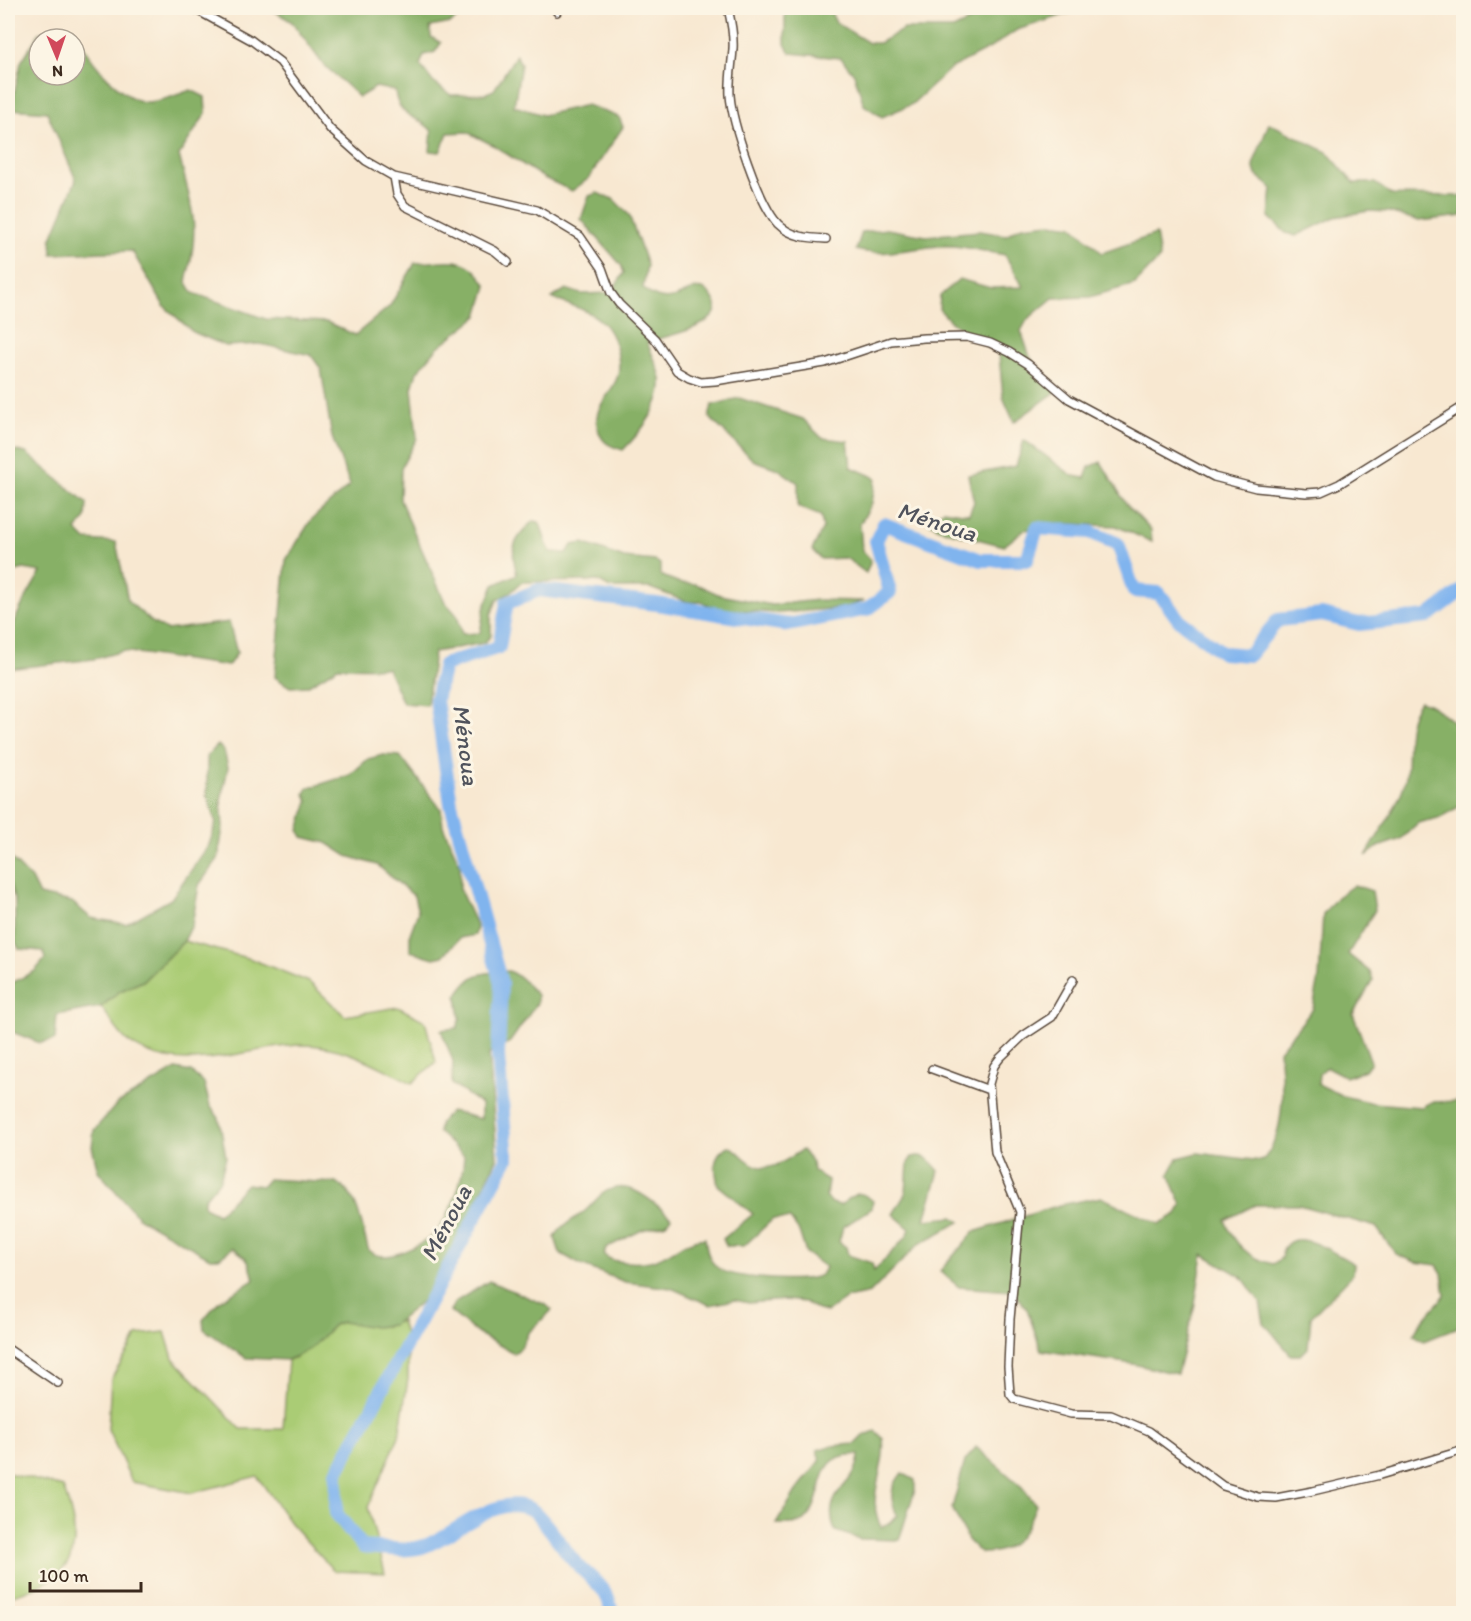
<svg xmlns="http://www.w3.org/2000/svg" width="1471" height="1621" font-family="Itim,sans-serif">
	<style>
		.green { fill: #aacc75; stroke: #727b4a; stroke-width: 1.5 }
		.forest { fill: #87b066; stroke: #616d42; stroke-width: 1.5; fill-rule: evenodd }
		.lines { fill: none; stroke-linecap: round; stroke-linejoin: round }
		.river { stroke: #80b4ee; stroke-width: 14 }
		.street-casing { stroke: #574639; stroke-width: 10 }
		.street { stroke: #fff; stroke-width: 7 }
		.labels { text-anchor: middle; stroke-width: 6; stroke-linejoin: round; paint-order: stroke }
		.water-label { font-size: 24px; font-style: italic; fill: #50535c; stroke: #fcf5e5 }
	</style>
	<rect width="100%" height="100%" fill="#fcf5e5"/>
	<filter id="ink" filterUnits="userSpaceOnUse"><feTurbulence type="fractalNoise" baseFrequency=".0167" numOctaves="2"/><feDisplacementMap in="SourceGraphic" scale="12" xChannelSelector="R" yChannelSelector="G"/><feConvolveMatrix kernelMatrix="1 2 1 2 8 2 1 2 1" color-interpolation-filters="sRGB"/></filter>
	<filter id="wash" filterUnits="userSpaceOnUse"><feTurbulence type="fractalNoise" baseFrequency=".008" numOctaves="4" result="noise"/><feDisplacementMap in="SourceGraphic" scale="24" xChannelSelector="R" yChannelSelector="G"/><feGaussianBlur stdDeviation="1.35" result="paint"/><feColorMatrix in="noise" values="0 0 0 0 0 0 0 0 0 0 0 0 0 0 0 0 0 1.4 0 .05"/><feComposite in="paint" operator="in"/></filter>
	<g filter="url(#wash)">
		<rect width="100%" height="100%" fill="#f8e8d1"/>
		<path class="green" d="M 184,941 L 251,959 L 309,982 L 345,1016 L 398,1007 L 425,1021 L 436,1062 L 412,1083 C 376,1065 342,1044 300,1045 C 243,1047 183,1079 130,1043 C 119,1036 110,1018 101,1007 L 120,991 L 143,981 Z
			M 401,1321 L 408,1344 L 408,1379 L 399,1436 L 368,1507 L 385,1573 L 334,1571 L 290,1523 L 257,1476 L 192,1493 L 132,1482 L 108,1429 L 111,1379 L 138,1335 L 165,1332 L 173,1358 L 241,1429 L 283,1429 L 288,1360 C 311,1354 325,1325 341,1322 C 360,1319 376,1333 401,1321 Z
			M 8,1473 L 63,1487 C 86,1551 76,1578 9,1596 Z"/>
		<path class="forest" d="M 270,8 L 405,8 L 418,17 L 449,13 L 459,17 L 451,23 L 430,27 L 431,37 L 441,43 L 435,52 L 424,55 L 420,65 L 433,82 L 451,95 L 484,94 L 494,90 L 516,55 L 521,64 L 514,106 L 543,115 L 587,105 L 619,117 L 623,127 L 588,179 L 572,191 L 544,178 L 493,145 L 467,132 L 448,133 L 440,152 L 430,151 L 432,131 C 417,114 398,119 395,91 L 376,87 L 359,97 L 322,63 L 292,22 Z
			M 785,8 L 829,8 L 836,23 L 869,43 L 879,43 L 904,29 L 953,29 L 981,16 L 1017,8 L 1085,8 L 1017,30 L 990,48 L 951,68 L 912,104 L 882,117 L 864,105 L 854,74 L 841,58 L 790,53 L 785,44 Z
			M 54,30 L 82,42 C 89,61 124,100 145,102 C 159,103 178,94 191,90 L 205,97 L 206,113 L 179,155 C 192,208 201,227 186,281 L 193,293 L 266,319 L 327,322 L 355,335 L 390,306 L 415,263 C 450,262 467,252 487,286 L 478,316 L 438,347 L 417,372 L 412,388 L 417,438 L 401,468 L 400,500 L 445,602 L 457,615 L 462,634 L 480,633 L 484,609 L 494,585 L 517,574 C 509,547 514,540 533,521 L 539,522 C 544,531 543,540 551,552 L 567,553 L 572,545 L 583,543 L 624,558 L 656,561 L 660,564 L 660,575 L 680,583 L 696,584 L 720,595 L 772,605 L 817,600 L 864,601 L 843,608 L 778,613 L 717,609 L 702,602 L 688,602 L 650,588 L 610,588 L 598,581 L 522,582 L 510,593 L 497,600 L 491,615 L 491,636 L 484,643 L 434,652 L 427,705 L 403,703 L 387,668 L 338,667 L 307,686 L 290,687 L 275,677 L 286,560 L 311,520 L 350,485 L 332,437 L 321,369 L 311,355 L 260,344 L 226,346 L 193,332 L 164,306 L 132,251 L 52,254 L 51,240 L 76,180 L 47,112 L 11,109 L 21,62 L 39,33 ZM 39,39 L 75,39 L 75,75 L 39,75 Z
			M 1269,123 L 1327,152 L 1354,183 L 1375,183 L 1392,195 L 1463,196 L 1463,216 L 1419,221 L 1389,212 L 1369,211 L 1335,217 L 1296,236 L 1286,233 L 1269,217 L 1272,188 L 1256,175 L 1253,165 Z
			M 597,193 L 613,199 L 629,215 L 647,265 L 643,288 C 650,295 661,301 672,298 C 687,295 699,279 712,297 C 715,302 717,304 716,310 C 711,328 664,337 647,342 C 651,353 659,367 661,379 C 664,404 640,433 623,450 C 611,446 603,444 599,432 C 590,409 610,397 617,378 C 623,361 614,333 602,322 C 589,309 569,306 552,298 L 566,289 L 581,294 L 611,293 L 624,273 L 621,265 L 581,219 L 589,196 Z
			M 1050,223 L 1073,226 L 1102,253 L 1156,234 L 1160,258 L 1135,284 L 1090,297 L 1053,298 L 1027,320 L 1021,331 L 1030,357 L 1057,391 L 1014,422 L 1003,397 L 999,354 L 952,323 L 939,309 L 940,296 L 959,279 L 991,288 L 1023,287 L 1005,255 C 985,252 960,244 939,246 C 912,248 883,257 856,250 L 862,232 L 887,229 L 926,236 L 979,231 L 1006,235 L 1022,226 Z
			M 739,398 L 803,419 L 822,438 L 848,441 L 851,467 L 876,478 L 872,503 L 860,524 L 862,550 L 871,560 L 866,573 L 846,558 L 821,559 L 812,550 L 823,528 L 821,516 L 798,507 L 798,483 L 778,469 L 753,460 L 709,417 L 712,405 Z
			M 1024,440 L 1073,476 L 1085,478 L 1089,467 L 1101,462 L 1126,504 L 1151,530 L 1152,542 L 1116,526 L 1049,523 L 1037,528 L 1024,530 L 1004,546 L 939,529 L 928,521 L 943,510 L 969,514 L 974,502 L 968,475 L 1016,466 Z
			M 8,449 L 26,453 L 87,503 L 86,518 L 76,530 L 86,540 L 116,542 L 128,601 L 152,622 L 166,630 L 229,622 L 237,653 L 228,666 L 123,651 L 94,659 L 8,669 C 7,627 20,607 41,572 L 24,569 L 8,573 Z
			M 1420,701 C 1436,705 1448,720 1463,728 L 1463,804 L 1442,817 L 1418,823 L 1401,839 L 1378,847 L 1366,856 C 1378,834 1402,801 1406,777 C 1410,750 1403,724 1420,701 Z
			M 218,745 L 224,751 L 228,767 L 221,801 L 223,827 L 218,859 L 199,885 L 192,925 L 184,941 L 143,981 L 120,991 L 101,1007 L 57,1015 L 55,1040 L 40,1043 L 10,1031 L 8,1029 L 8,985 L 35,971 L 45,959 L 43,951 L 19,949 L 15,941 L 15,902 L 8,878 L 8,855 L 31,879 L 39,895 L 72,902 L 91,918 L 126,924 L 171,899 L 209,845 L 216,823 L 207,795 L 207,756 Z
			M 383,755 L 400,756 L 441,809 L 443,826 L 460,865 L 460,890 L 477,927 L 475,935 L 460,938 L 443,956 L 434,958 L 410,951 L 410,934 L 418,912 L 414,896 L 377,865 L 347,856 L 327,843 L 303,837 L 299,830 L 308,801 L 305,794 L 308,788 L 350,775 L 368,759 Z
			M 1354,885 L 1372,891 L 1375,910 L 1348,954 L 1370,972 L 1373,980 L 1353,1014 L 1371,1062 L 1365,1070 L 1346,1077 L 1327,1067 L 1319,1074 L 1318,1084 L 1343,1096 L 1373,1103 L 1422,1107 L 1431,1102 L 1463,1101 L 1463,1325 L 1424,1341 L 1414,1335 L 1418,1326 L 1445,1295 L 1442,1273 L 1437,1265 L 1415,1262 L 1396,1254 L 1376,1227 L 1299,1205 L 1255,1205 L 1225,1220 C 1234,1244 1248,1258 1273,1264 L 1281,1258 C 1287,1219 1334,1253 1354,1264 L 1353,1274 L 1311,1317 L 1308,1348 L 1301,1355 L 1291,1355 L 1264,1323 L 1260,1302 L 1242,1277 L 1203,1254 L 1195,1304 L 1177,1374 L 1133,1364 L 1041,1350 L 1027,1309 L 1012,1291 L 959,1287 L 940,1271 L 974,1232 L 1060,1205 L 1101,1197 L 1159,1224 L 1177,1214 L 1182,1205 L 1169,1174 L 1178,1158 L 1198,1153 L 1262,1161 C 1287,1134 1283,1085 1279,1051 L 1313,1009 L 1319,978 L 1323,914 L 1337,897 Z
			M 509,971 L 521,978 L 537,995 L 537,1003 L 510,1042 L 489,1054 L 497,1159 L 462,1234 L 426,1298 L 393,1325 L 375,1327 L 342,1322 L 334,1325 L 310,1349 L 288,1360 L 246,1358 L 204,1329 L 203,1320 L 219,1301 L 254,1280 C 251,1265 247,1255 232,1248 L 219,1258 L 210,1258 L 139,1218 L 98,1171 L 92,1147 L 94,1130 L 117,1104 L 176,1069 L 191,1072 L 204,1083 L 210,1106 L 219,1118 L 226,1157 L 220,1180 L 204,1199 L 204,1207 L 218,1214 L 247,1184 L 262,1186 L 268,1179 L 336,1183 C 360,1194 361,1228 369,1251 C 378,1258 389,1257 400,1253 C 411,1248 424,1244 433,1235 C 451,1218 463,1180 464,1156 L 438,1132 L 440,1123 L 451,1111 L 481,1119 L 481,1104 L 452,1084 L 453,1061 L 441,1030 L 457,1028 L 460,1019 L 457,996 C 472,971 481,973 509,971 Z
			M 729,1146 C 737,1149 740,1155 747,1160 C 767,1177 784,1161 802,1150 L 812,1162 L 813,1171 L 828,1180 L 826,1197 L 832,1203 L 840,1205 C 855,1197 855,1186 873,1201 L 871,1209 L 843,1227 L 839,1242 L 846,1247 L 848,1255 L 872,1263 L 874,1271 L 907,1236 L 910,1229 L 893,1214 L 906,1193 L 908,1163 L 912,1157 C 926,1153 931,1162 939,1171 L 925,1220 L 953,1217 L 960,1222 L 919,1244 L 870,1293 L 847,1298 L 827,1312 L 818,1310 L 805,1302 L 785,1300 L 749,1303 L 734,1300 L 710,1305 L 671,1288 L 625,1282 L 581,1265 L 560,1253 L 555,1238 C 560,1225 574,1220 585,1211 C 591,1206 596,1199 602,1194 C 627,1175 653,1202 671,1217 L 666,1224 L 642,1230 L 606,1248 L 604,1255 C 611,1261 617,1261 626,1262 C 669,1266 671,1242 705,1238 C 707,1250 708,1260 718,1268 C 731,1279 799,1282 816,1277 C 822,1275 823,1272 825,1267 L 806,1253 L 799,1231 L 790,1219 L 773,1219 L 744,1246 L 727,1246 L 723,1239 L 753,1214 L 718,1185 C 715,1169 711,1154 729,1146 Z
			M 489,1281 L 546,1305 L 552,1310 L 528,1333 L 521,1348 L 514,1353 L 477,1333 L 450,1311 L 455,1302 Z
			M 875,1431 L 883,1438 C 887,1469 865,1496 881,1527 L 890,1523 L 897,1515 C 889,1497 890,1488 902,1473 L 915,1480 L 915,1490 L 899,1540 L 860,1539 L 835,1531 C 820,1490 857,1488 859,1455 C 808,1450 830,1508 800,1522 C 794,1525 783,1524 776,1524 L 796,1491 L 820,1461 L 817,1450 L 830,1446 L 855,1444 L 863,1436 Z
			M 976,1447 L 1022,1487 L 1036,1505 C 1025,1534 1014,1554 981,1553 L 968,1540 L 952,1508 L 965,1461 Z"/>
		<g class="lines">
			<path class="river" d="M 612,1614 C 609,1586 589,1579 573,1560 C 564,1549 542,1516 532,1510 C 500,1491 455,1534 427,1545 C 409,1553 383,1548 363,1547 L 336,1513 L 337,1472 L 507,1159 L 498,1055 L 501,983 L 451,804 L 436,700 L 444,665 L 499,647 L 507,603 L 539,590 L 657,604 L 788,625 L 868,609 L 890,592 L 876,541 L 884,524 L 981,560 L 1027,560 L 1037,528 L 1090,532 L 1118,544 L 1134,591 L 1159,593 L 1179,620 L 1223,653 L 1249,655 L 1278,620 L 1322,615 L 1359,624 L 1427,617 L 1464,589"/>
		</g>
	</g>
	<g filter="url(#ink)">
		<g class="lines">
			<defs>
				<path id="street" d="M 193,8 L 251,40 L 280,62 L 330,129 L 366,161 L 394,177 L 537,210 L 580,236 L 602,268 L 611,293 L 619,304 L 655,339 L 677,371 L 689,378 L 701,382 L 715,381 L 825,363 L 891,341 L 924,338 L 966,337 L 990,343 L 1009,352 L 1028,364 L 1069,399 L 1214,477 L 1256,488 L 1306,493 L 1321,492 L 1339,484 L 1464,406
					M 554,8 L 557,12
					M 728,8 C 731,21 734,35 733,49 C 732,64 729,80 730,95 C 732,123 759,204 778,224 C 791,237 808,238 826,239
					M 394,177 L 397,194 L 405,206 L 495,251 L 508,262
					M 1073,980 L 1052,1017 L 1023,1036 L 1000,1058 L 994,1066 L 989,1084 L 995,1152 L 1020,1212 L 1010,1319 L 1008,1367 L 1010,1394 L 1014,1399 L 1071,1414 L 1111,1415 L 1149,1431 L 1223,1486 L 1258,1497 L 1276,1498 L 1313,1491 L 1380,1475 L 1464,1450
					M 932,1069 L 989,1090
					M 8,1349 L 58,1383"/>
			</defs>
			<use href="#street" class="street-casing"/>
			<use href="#street" class="street"/>
		</g>
	</g>
	<g class="labels">
		<g class="water-label">
			<text transform="translate(937 522) rotate(18)" y="8">Ménoua</text>
			<text transform="translate(466 745) rotate(83)" y="8">Ménoua</text>
			<text transform="translate(446 1223) rotate(-62)" y="8">Ménoua</text>
		</g>
	</g>
	<rect width="1471" height="1621" fill="none" stroke="#fcf5e5" stroke-width="30"/>
	<g transform="translate(57 57) rotate(178)"><circle r="28" fill="#fcf5e5" stroke="#afa495" stroke-width="1.5"/>
	<path d="M0-4.5L10 22L0 15L-10 22Z" fill="#d1495b"/>
	<text y="-9" font-size="16" font-weight="bold" text-anchor="middle" fill="#3b2a1e">N</text>
	</g>
	<path d="M30 1582v9h111v-9" fill="none" stroke="#3b2a1e" stroke-width="3"/>
	<text x="39" y="1582" font-size="18" fill="#3b2a1e" stroke="#fcf5e5" stroke-width="4.5" paint-order="stroke">100 m</text>
</svg>
